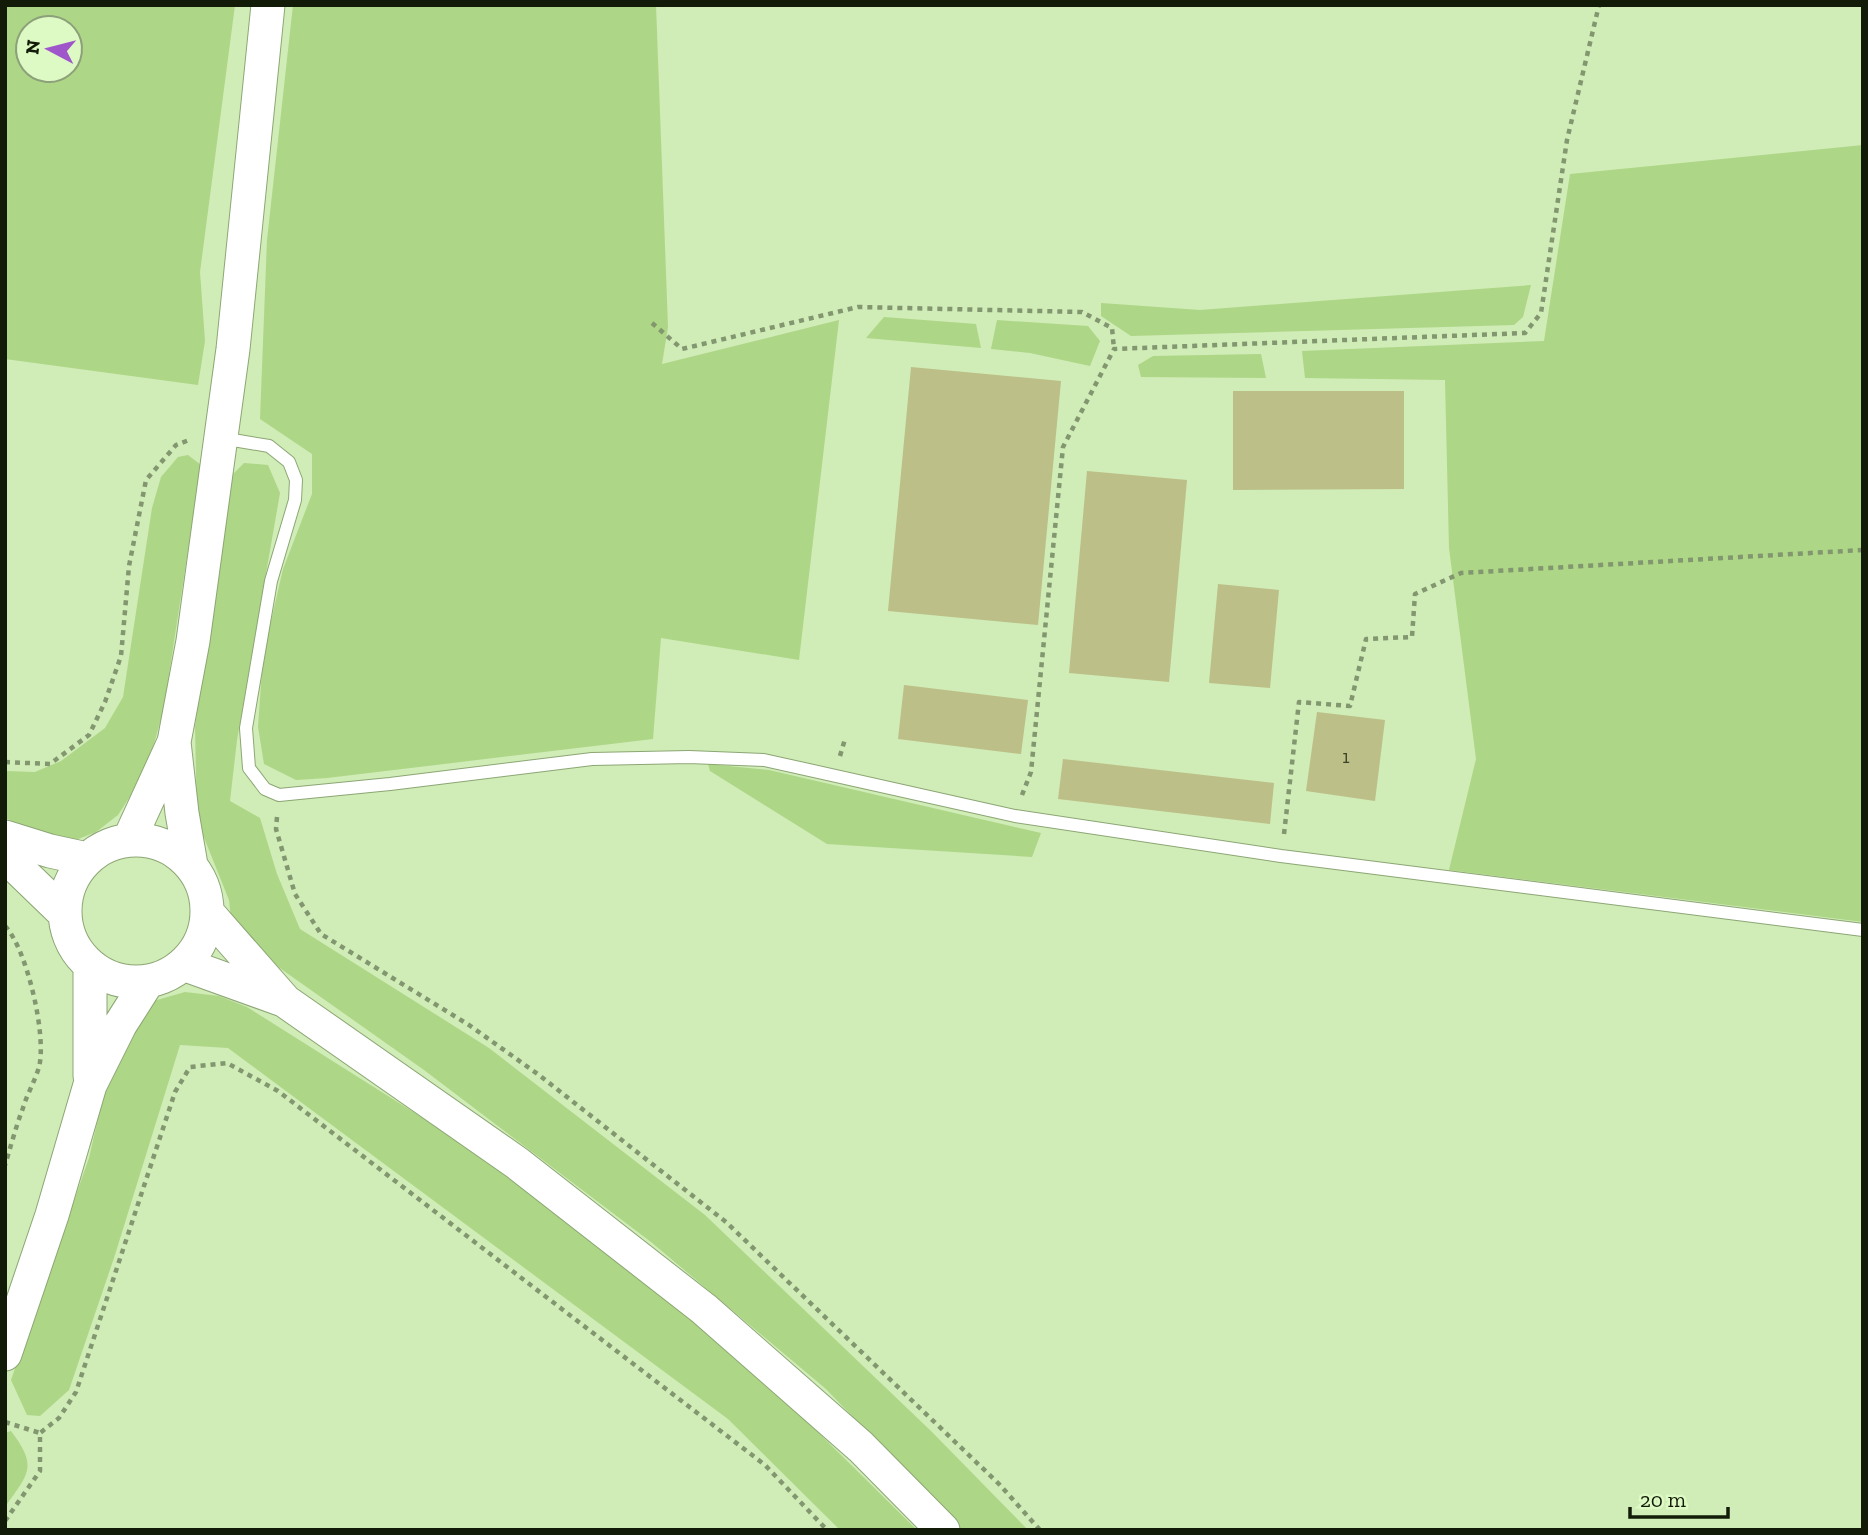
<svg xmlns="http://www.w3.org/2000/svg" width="1868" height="1535" font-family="'Zilla Slab',serif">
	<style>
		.green { fill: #add686; fill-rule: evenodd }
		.building { fill: #bcbf87 }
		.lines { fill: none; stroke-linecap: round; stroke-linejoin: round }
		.service-casing { stroke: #8ca674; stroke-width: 14 }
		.tertiary-casing { stroke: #8ca674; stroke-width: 35 }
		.path { stroke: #82976f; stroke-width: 4.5; stroke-dasharray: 5 5; stroke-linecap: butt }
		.service { stroke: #fff; stroke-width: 12 }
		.tertiary { stroke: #fff; stroke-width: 33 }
		.labels { text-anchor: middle; stroke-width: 7; stroke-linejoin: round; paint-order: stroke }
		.number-label { font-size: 19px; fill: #3c4428 }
	</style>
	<rect width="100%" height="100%" fill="#d0ecb7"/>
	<path class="green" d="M 5,5 L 235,5 L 200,272 L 205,341 L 198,385 L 5,359 ZM 28,28 L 70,28 L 70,70 L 28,70 Z
		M 293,5 L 656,5 L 668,327 L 662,364 L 839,320 L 799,660 L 661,638 L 653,739 L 327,778 L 296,780 L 264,764 L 258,727 L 263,656 L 283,569 L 312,494 L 312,454 L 260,419 L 267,240 Z
		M 1863,145 L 1863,922 L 1449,870 L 1476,759 L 1449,548 L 1445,380 L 1305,378 L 1302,351 L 1544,341 L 1570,174 Z
		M 1531,285 L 1523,317 L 1514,325 L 1131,336 L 1101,316 L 1101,303 L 1200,310 Z
		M 884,317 L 976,324 L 981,348 L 866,338 Z
		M 997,320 L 1088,326 L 1100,341 L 1090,366 L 1030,353 L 991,349 Z
		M 1261,354 L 1266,378 L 1141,377 L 1138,365 L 1153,356 Z
		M 188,455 L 201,465 L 164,707 L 147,770 L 118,815 L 96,832 L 68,843 L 5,818 L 5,771 L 35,772 L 61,761 L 105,728 L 123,697 L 152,508 L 161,477 L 178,457 Z
		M 244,463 L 268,465 L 280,493 L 237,740 L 230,801 L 260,818 L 277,874 L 300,929 L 489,1048 L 705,1215 L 931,1431 L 1028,1530 L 961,1530 L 826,1389 L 651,1242 L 424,1070 L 267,959 L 231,918 L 229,900 L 197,820 L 195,726 L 233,474 Z
		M 708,764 L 769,770 L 1041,833 L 1032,857 L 827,844 L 710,771 Z
		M 185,992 L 219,996 L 247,1007 L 513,1175 L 762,1377 L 917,1530 L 840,1530 L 728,1419 L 228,1048 L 180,1045 L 114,1258 L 69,1390 L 40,1416 L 27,1415 L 11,1380 L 89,1158 L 105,1088 L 143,1006 L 157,1000 Z
		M 11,1431 C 38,1467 29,1473 5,1507 L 5,1433 Z"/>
	<path class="building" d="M 911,367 L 1061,381 L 1038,625 L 888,611 Z
		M 1233,391 L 1404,391 L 1404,489 L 1233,490 Z
		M 1087,471 L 1187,480 L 1169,682 L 1069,673 Z
		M 1218,584 L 1279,590 L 1270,688 L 1209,683 Z
		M 904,685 L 1028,700 L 1021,754 L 898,739 Z
		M 1317,712 L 1385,720 L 1375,801 L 1306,791 Z
		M 1063,759 L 1274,783 L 1270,824 L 1058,799 Z"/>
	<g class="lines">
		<defs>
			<path id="service" d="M 221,438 L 269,446 L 289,462 L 296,480 L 295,500 L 271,581 L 246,728 L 249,768 L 265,789 L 279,795 L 390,784 L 592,759 L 689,757 L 764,760 L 1015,816 L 1281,856 L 1863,930"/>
			<path id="tertiary" d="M 174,742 L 182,813 L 191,865
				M 5,837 L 50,851 L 87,859
				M 129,840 L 174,742 L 193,641 L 233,349 L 268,5
				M65 911a71 71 0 1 1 142 0a71 71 0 1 1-142 0Z
				M 5,856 L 65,914
				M 207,912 L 285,1001 L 517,1163 L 704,1309 L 861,1447 L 943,1530
				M 183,964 L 283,1000
				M 90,965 L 90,1076
				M 5,1354 L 52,1215 L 90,1085 L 120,1025 L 148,981"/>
		</defs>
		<use href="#service" class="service-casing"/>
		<use href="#tertiary" class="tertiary-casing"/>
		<path class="path" d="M 652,323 L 682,349 L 858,307 L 1082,312 L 1112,328 L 1114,349
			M 840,756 L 845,739
			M 5,762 L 50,764 L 89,735 L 105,702 L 121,656 L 129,566 L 146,480 L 176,445 L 189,440
			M 1022,795 L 1031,772 L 1063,447 L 1114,349 L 1525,333 L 1541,313 L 1567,140 L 1599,5
			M 277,817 L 276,829 L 295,894 L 321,934 L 469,1025 L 539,1075 L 726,1222 L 999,1484 L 1040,1530
			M 1284,834 L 1299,702 L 1350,706 L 1366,639 L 1412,637 L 1415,594 L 1461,573 L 1863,550
			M 5,926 C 27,949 47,1036 39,1067 C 35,1081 27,1094 23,1108 C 16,1126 11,1146 5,1165
			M 5,1422 L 40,1433
			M 5,1521 L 40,1471 L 40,1433 L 59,1418 L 76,1392 L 175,1092 L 190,1067 L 227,1063 L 278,1091 L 765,1465 L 827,1530"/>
		<use href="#service" class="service"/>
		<use href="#tertiary" class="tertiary"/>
	</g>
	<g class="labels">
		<g class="number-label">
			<text x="1346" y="763">1</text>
		</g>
	</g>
	<rect width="1868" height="1535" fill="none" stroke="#121b08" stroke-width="14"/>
	<g transform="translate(49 49) rotate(277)"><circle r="33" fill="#ddf9c4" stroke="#8ca079" stroke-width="2"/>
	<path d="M0-5L12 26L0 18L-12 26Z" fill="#9e56ca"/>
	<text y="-10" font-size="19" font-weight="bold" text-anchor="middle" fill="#121b08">N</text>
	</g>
	<path d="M1630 1507v10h98v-10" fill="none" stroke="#121b08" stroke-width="3.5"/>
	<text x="1640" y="1507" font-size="21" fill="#121b08" stroke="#ddf9c4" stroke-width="5" paint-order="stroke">20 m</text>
</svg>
